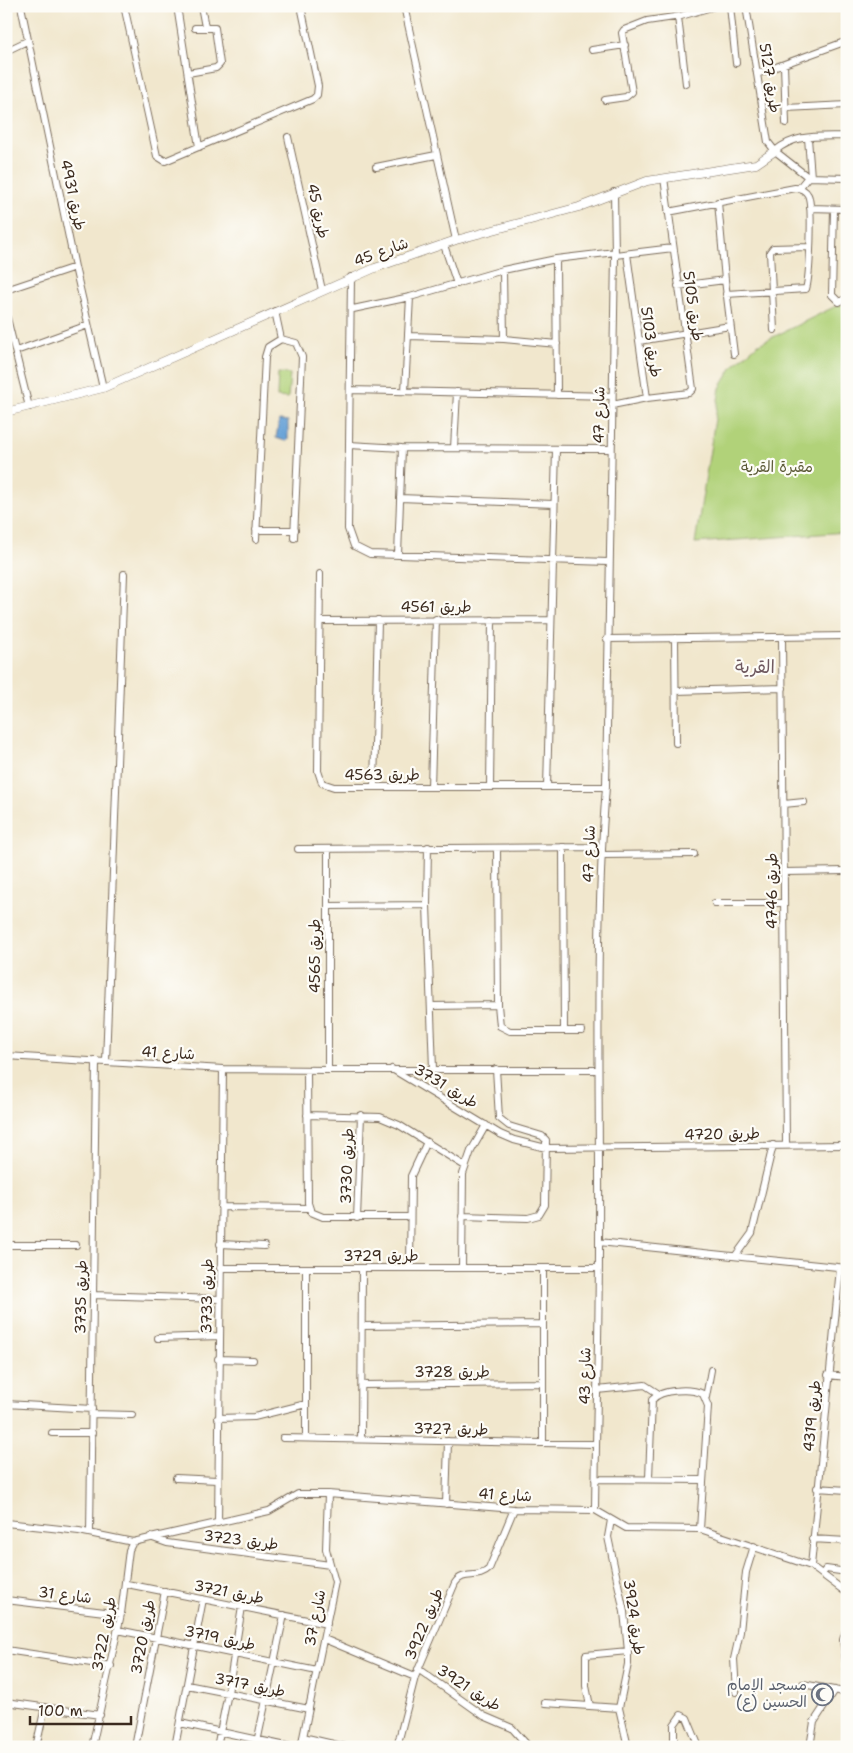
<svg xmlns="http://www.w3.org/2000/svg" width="853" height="1753" font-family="'Shantell Sans','Playpen Sans Arabic',sans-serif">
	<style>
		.green { fill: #b1d279; stroke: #767e4c }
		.water { fill: #68a2d7; stroke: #52667a }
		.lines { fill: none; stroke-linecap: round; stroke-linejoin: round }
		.minor-casing { stroke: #7b6c5b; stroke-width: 8 }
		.tertiary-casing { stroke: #7b6c5b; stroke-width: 9 }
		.minor { stroke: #fff; stroke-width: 6 }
		.tertiary { stroke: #fff; stroke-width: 8 }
		.labels { text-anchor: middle; stroke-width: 4.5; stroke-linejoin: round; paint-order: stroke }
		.street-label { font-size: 15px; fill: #3b2a1e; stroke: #fdfcf7 }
		.park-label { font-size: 15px; fill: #5e5c39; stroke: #fdfcf7 }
		.worship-label { font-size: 15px; fill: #5b616d; stroke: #fdfcf7; text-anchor: end }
		.quarter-label { font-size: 18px; fill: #705a60; stroke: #fdfcf7 }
	</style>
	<rect width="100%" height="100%" fill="#fdfcf7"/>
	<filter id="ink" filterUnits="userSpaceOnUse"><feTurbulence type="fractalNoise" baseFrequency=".02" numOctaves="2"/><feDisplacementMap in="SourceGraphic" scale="10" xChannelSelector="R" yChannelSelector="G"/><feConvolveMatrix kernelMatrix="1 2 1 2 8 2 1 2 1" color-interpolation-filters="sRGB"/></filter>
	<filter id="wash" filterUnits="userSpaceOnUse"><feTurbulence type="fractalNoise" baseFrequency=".0096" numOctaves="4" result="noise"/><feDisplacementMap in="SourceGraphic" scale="20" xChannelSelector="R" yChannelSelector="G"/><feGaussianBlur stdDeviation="1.12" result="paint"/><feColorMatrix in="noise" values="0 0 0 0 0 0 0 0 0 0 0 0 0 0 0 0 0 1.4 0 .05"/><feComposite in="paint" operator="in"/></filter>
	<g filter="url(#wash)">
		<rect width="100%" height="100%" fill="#f1e7cd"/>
		<path class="green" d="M 847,303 L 847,532 L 695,543 L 720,388 L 734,365 L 757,345 L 834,307 Z
			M 278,373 L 290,374 L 288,398 L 277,397 Z"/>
		<path class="water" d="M 279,420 L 288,421 L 288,439 L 285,441 L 276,438 Z"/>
	</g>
	<g filter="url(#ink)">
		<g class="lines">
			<defs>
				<path id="minor" d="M 21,6 L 75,267 L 103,388
					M 126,6 L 125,10 L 157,156 L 165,161 L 313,99 L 317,95 L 318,86 L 301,6
					M 177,6 L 199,147
					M 201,6 L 205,27
					M 404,6 L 456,240
					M 730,6 L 736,63
					M 746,6 L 768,142 L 775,151 L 808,177
					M 678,17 L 686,84
					M 592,50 L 625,45
					M 6,51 L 27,41
					M 784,65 L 786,123
					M 188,73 L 216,68 L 220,64 L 215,28 L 195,28
					M 757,74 L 847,41
					M 605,100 L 626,97 L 632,92 L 622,33 L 624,30 L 647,21 L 681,16 L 715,6
					M 786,108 L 847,105
					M 288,137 L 322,290
					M 808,138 L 811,177
					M 775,151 C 796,133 820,137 847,136
					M 376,167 L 436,155
					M 799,188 L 808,177 L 847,178
					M 810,208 L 847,209
					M 834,209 L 832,295 L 839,302 L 847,298
					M 668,212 L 795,188 C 800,188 805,189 808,195 C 813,205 810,276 806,289 L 726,294
					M 444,245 L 457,284
					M 615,255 L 673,248
					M 556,259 L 557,395
					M 351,277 L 348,529 L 354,546 L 370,554 L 608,562
					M 725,280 L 734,354
					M 678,286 L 725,280 L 718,202
					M 6,290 L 75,267
					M 353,309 L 410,297 L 503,270 L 556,259 L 615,252
					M 275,311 L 281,339
					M 6,314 L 29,407
					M 774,330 L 770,252 L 773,248 L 809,247
					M 409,336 L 504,339 L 503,270
					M 504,339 L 557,344
					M 639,341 L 730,326
					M 16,351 L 88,325
					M 350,390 L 612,396
					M 405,391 L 410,297
					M 647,398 L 689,393 L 693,389 L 664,178
					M 612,405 L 647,398 L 627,254
					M 349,445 L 402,448 L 611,449
					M 454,448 L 457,392
					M 400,498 L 554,504
					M 256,530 L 295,530
					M 256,539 L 265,357 L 268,347 L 281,339 L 296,343 L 302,357 L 294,538
					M 398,555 L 402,448
					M 320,574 L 318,771 L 322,783 L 334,787 L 606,787
					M 321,621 L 551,620
					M 782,637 L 786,1145
					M 675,638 L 676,743
					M 607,639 L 847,636
					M 676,691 L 783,688
					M 374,787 L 378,620
					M 431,787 L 436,619
					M 490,787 L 492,620
					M 547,787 L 556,449
					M 784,804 L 804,802
					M 428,847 L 427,905 L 433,1069
					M 563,847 L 564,1031
					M 497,848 L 498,1005
					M 298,849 L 601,847
					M 601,855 L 694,854
					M 784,872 L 847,871
					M 715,903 L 784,903
					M 328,906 L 427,905
					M 432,1006 L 498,1005 L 500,1026 L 510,1031 L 582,1031
					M 6,1056 L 223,1069 L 328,1070 L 328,849
					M 106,1062 L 124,574
					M 392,1069 L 500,1134 L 514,1140 L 546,1148 L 847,1145
					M 328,1070 L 598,1070
					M 307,1071 L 308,1203 L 311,1212 L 323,1217 L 409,1217
					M 307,1115 L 380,1117 L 399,1125 L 465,1166
					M 221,1207 L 309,1208
					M 462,1216 L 528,1218 L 539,1215 L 545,1205 L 546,1140 L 542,1136 L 509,1126 L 499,1118 L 496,1069
					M 357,1218 L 361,1115
					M 599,1242 L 847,1268
					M 220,1244 L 264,1246
					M 6,1245 L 76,1245
					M 736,1255 L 752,1233 L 773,1145
					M 220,1268 L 599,1268
					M 410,1268 L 411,1176 L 427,1142
					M 462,1268 L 463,1174 L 471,1151 L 486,1125
					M 93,1295 L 219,1299
					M 362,1326 L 543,1324
					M 158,1338 L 219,1336
					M 218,1359 L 253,1360
					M 828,1375 L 847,1377
					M 362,1385 L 543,1383
					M 597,1390 L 645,1385 L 659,1394
					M 706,1397 L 711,1370
					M 6,1404 L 92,1409
					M 92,1414 L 132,1415
					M 218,1418 L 254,1417 L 306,1404
					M 52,1433 L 92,1433
					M 283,1438 L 596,1444
					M 306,1438 L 306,1268
					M 361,1439 L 362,1268
					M 543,1443 L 543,1268
					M 176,1478 L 217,1480
					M 649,1478 L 652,1400 C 661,1389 691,1388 703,1394 L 708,1406 L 700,1529
					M 595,1479 L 703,1480
					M 817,1488 L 847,1490
					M 446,1504 L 448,1441
					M 595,1510 C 596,1421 599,1332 599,1243 C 600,1091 594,938 606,787 L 615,255 L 614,192
					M 611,1520 L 608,1537 L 624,1612 L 628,1651 L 628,1664 L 619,1708 L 628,1747
					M 6,1523 L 79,1531 L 133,1542
					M 218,1523 L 223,1069
					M 90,1533 L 96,1061
					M 150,1537 L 167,1543 L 330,1565
					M 812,1539 L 847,1541
					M 811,1566 L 840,1268
					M 822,1574 L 826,1569 L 847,1572
					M 127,1584 L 327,1624
					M 6,1600 L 121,1614
					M 847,1627 L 843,1640 L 847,1670
					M 118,1630 L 317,1671
					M 324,1639 L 415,1677
					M 6,1650 L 111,1666
					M 418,1669 L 484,1716 L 512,1728 L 529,1747
					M 803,1684 L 839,1691 L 847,1695
					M 187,1685 L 309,1709
					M 736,1692 L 734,1659 L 740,1632 L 746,1572 L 754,1546
					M 6,1702 L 100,1715
					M 545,1703 L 619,1708
					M 590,1706 L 586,1686 L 586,1655 L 628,1651
					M 180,1723 L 291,1747
					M 303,1737 L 346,1747
					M 36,1747 L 45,1707
					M 92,1747 L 121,1614 L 129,1550 L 133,1542 L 269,1511 L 298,1494 L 328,1494 L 514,1509 L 595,1510 L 626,1528 L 700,1529 L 811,1566 L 847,1593
					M 135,1747 L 165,1591
					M 175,1747 L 203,1599
					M 217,1747 L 228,1693 L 242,1607
					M 256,1747 L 284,1615
					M 301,1747 L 335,1582 L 326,1549 L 328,1494
					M 397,1747 L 415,1677 L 455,1583 C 463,1570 478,1580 489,1569 L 514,1509
					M 674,1747 L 674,1725 L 681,1715 L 687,1718 L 699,1747
					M 810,1747 L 814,1722 L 835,1690"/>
				<path id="tertiary" d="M 6,412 L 103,388 L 375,268 L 456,240 L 579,207 L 647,181 L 756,164 L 775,151"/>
			</defs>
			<use href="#minor" class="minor-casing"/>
			<use href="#tertiary" class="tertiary-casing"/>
			<use href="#minor" class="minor"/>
			<use href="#tertiary" class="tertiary"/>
		</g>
	</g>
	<defs>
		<symbol id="mosque-ring" viewBox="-11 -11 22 22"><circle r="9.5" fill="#fdfcf7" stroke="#6b7280" stroke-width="1.5"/><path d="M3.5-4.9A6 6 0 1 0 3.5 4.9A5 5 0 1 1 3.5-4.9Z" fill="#6b7280"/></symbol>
	</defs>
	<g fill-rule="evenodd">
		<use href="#mosque-ring" x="810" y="1682" width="25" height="25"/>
	</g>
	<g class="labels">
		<g class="street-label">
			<text transform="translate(770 78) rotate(81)" y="5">طريق 5127</text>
			<text transform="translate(73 195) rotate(78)" y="5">طريق 4931</text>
			<text transform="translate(318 211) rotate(78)" y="5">طريق 45</text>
			<text transform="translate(381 252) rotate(-20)" y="5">شارع 45</text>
			<text transform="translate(693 306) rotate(82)" y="5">طريق 5105</text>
			<text transform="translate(651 342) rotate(82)" y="5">طريق 5103</text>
			<text transform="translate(599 415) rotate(-89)" y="5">شارع 47</text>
			<text x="436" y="612">طريق 4561</text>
			<text x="382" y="780">طريق 4563</text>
			<text transform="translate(589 854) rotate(-88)" y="5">شارع 47</text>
			<text transform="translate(772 891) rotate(-90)" y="5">طريق 4746</text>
			<text transform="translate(315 956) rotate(-90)" y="5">طريق 4565</text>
			<text transform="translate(168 1053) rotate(3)" y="5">شارع 41</text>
			<text transform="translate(446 1086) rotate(31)" y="5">طريق 3731</text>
			<text transform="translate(722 1134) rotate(-1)" y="5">طريق 4720</text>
			<text transform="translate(347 1166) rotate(-88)" y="5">طريق 3730</text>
			<text x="381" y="1261">طريق 3729</text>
			<text transform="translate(207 1296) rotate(-89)" y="5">طريق 3733</text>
			<text transform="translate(81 1297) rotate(-89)" y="5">طريق 3735</text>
			<text x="452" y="1377">طريق 3728</text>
			<text transform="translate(585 1376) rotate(-89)" y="5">شارع 43</text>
			<text transform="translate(812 1416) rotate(-84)" y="5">طريق 4319</text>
			<text transform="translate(451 1429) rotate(1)" y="5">طريق 3727</text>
			<text transform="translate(505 1495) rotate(3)" y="5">شارع 41</text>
			<text transform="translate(241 1540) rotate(7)" y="5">طريق 3723</text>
			<text transform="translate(229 1592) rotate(11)" y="5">طريق 3721</text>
			<text transform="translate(65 1595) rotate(7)" y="5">شارع 31</text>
			<text transform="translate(634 1617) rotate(82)" y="5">طريق 3924</text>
			<text transform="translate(315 1618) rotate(-79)" y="5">شارع 37</text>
			<text transform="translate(424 1624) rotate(-67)" y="5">طريق 3922</text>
			<text transform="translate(104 1634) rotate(-79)" y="5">طريق 3722</text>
			<text transform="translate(143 1637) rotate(-79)" y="5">طريق 3720</text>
			<text transform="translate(220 1638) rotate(12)" y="5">طريق 3719</text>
			<text transform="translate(250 1685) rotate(11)" y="5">طريق 3717</text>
			<text transform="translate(469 1688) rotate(33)" y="5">طريق 3921</text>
		</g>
		<g class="park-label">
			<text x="777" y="472">مقبرة القرية</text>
		</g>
		<g class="worship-label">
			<text x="807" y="1690">مسجد الإمام<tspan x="807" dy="17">الحسين (ع)</tspan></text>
		</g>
		<g class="quarter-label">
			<text x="755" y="673">القرية</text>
		</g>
	</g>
	<rect width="853" height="1753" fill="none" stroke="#fdfcf7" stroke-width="25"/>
	<path d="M30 1716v8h101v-8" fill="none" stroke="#3b2a1e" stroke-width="2.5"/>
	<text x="38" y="1716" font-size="15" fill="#3b2a1e" stroke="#fdfcf7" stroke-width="4" paint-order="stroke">100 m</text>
</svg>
